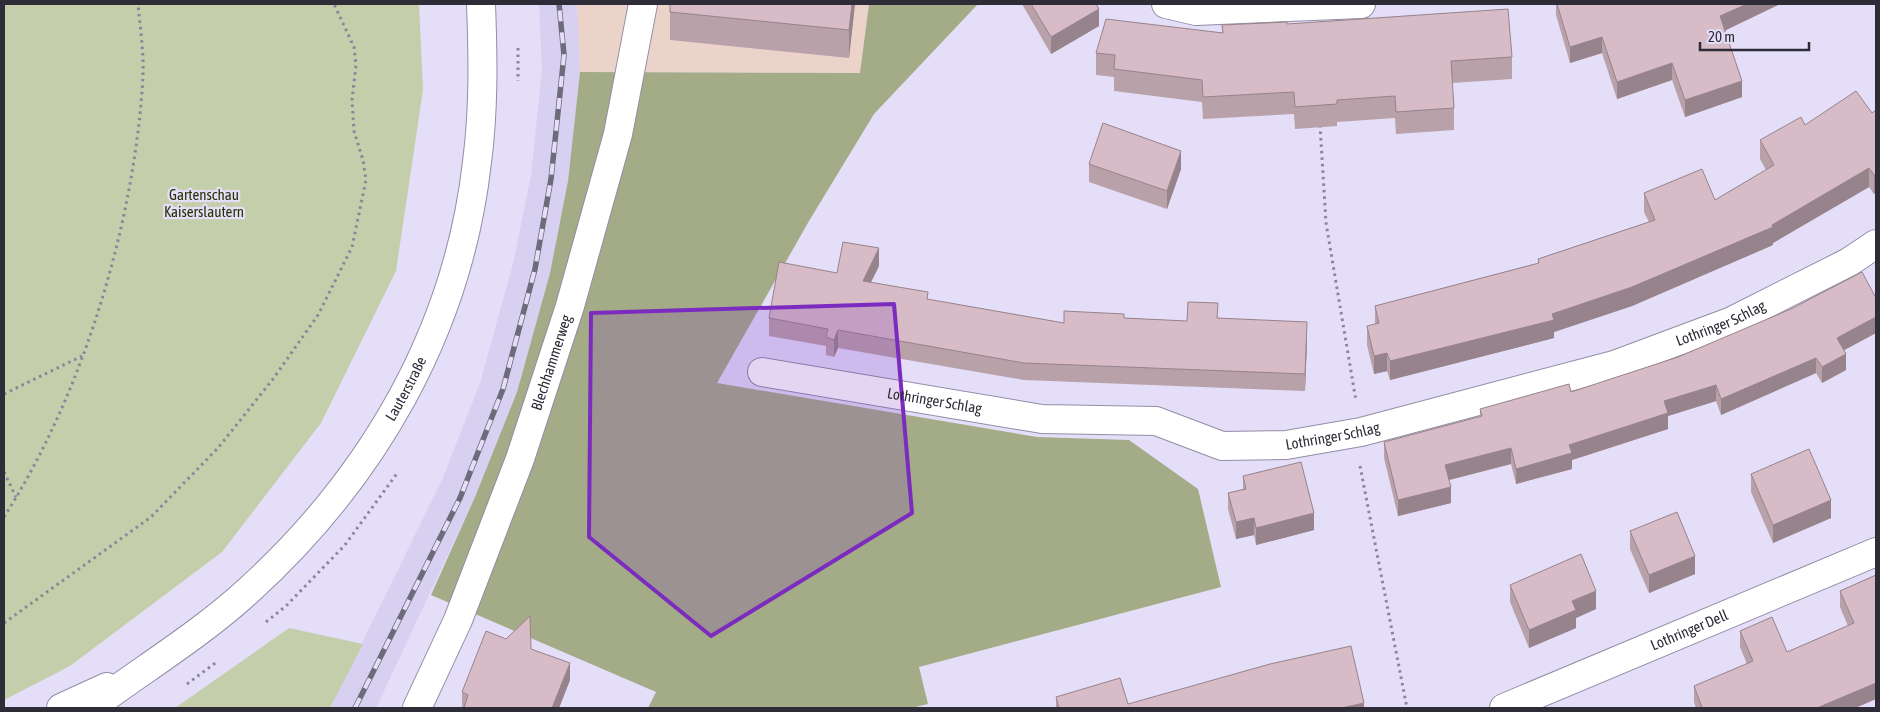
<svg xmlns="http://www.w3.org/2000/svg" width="1880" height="712" font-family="'Asap Condensed',sans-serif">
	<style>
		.commercial { fill: #ebd3c9 }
		.built { fill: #d7d0f0 }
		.green { fill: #c5ceaa }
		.forest { fill: #a3ac86 }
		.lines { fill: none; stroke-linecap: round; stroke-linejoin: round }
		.minor-casing { stroke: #938da5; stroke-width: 30 }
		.secondary-casing { stroke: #938da5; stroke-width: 30 }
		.path { stroke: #8a8699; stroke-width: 3; stroke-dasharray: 2.5 4; stroke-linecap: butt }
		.minor { stroke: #fff; stroke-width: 28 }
		.secondary { stroke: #fff; stroke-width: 28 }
		.rail-casing { stroke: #6d6a79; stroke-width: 5.5 }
		.rail { stroke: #e4def9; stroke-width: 4; stroke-dasharray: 11; stroke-linecap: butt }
		.wall { fill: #b9a1aa }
		.shaded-wall { fill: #96838b }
		.building { fill: #d7bbc6; stroke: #96838b }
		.marked { fill: #7b2cbf; fill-opacity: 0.2; stroke: #7b2cbf; stroke-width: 4; stroke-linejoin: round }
		.labels { text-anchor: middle; stroke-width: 4.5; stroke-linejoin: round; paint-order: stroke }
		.park-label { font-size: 15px; fill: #293102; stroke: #e4def9 }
		.street-label { font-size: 15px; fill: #2e2c36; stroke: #e4def9 }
	</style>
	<rect width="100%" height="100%" fill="#e4def9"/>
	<path class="commercial" d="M 577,4 L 869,4 L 861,73 L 580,72 Z"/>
	<path class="built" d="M 539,4 L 577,4 L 580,72 L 568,181 L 550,273 L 517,392 L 475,497 L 376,708 L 330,708 L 442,480 L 480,383 L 513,264 L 531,175 L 542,70 Z"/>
	<path class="green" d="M 4,4 L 419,4 L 423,90 L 396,271 L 321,423 L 222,552 L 70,666 L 4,700 Z
		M 289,628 L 363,644 L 330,708 L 175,708 Z"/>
	<path class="forest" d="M 869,4 L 978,4 L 874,114 L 809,221 L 717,383 L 1037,437 L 1129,440 L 1198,489 L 1221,587 L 919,667 L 928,704 L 911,708 L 648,708 L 656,692 L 431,595 L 475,497 L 517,392 L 550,273 L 568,181 L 580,72 L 860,73 Z"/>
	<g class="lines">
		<defs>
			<g id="minor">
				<path d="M 1166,4 L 1196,11 L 1361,4"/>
				<path id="s1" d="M 762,372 L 1042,419 L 1156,421 L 1222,446 L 1286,445 L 1361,432 L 1614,365 L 1732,321 L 1849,262 L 1876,244"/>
				<path id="s2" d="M 417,708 L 458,620 L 520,459 L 570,306 L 618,134 L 643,4"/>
				<path id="s3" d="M 1504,708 L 1876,552"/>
			</g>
			<g id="secondary">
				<path d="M 61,708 L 107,687"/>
				<path id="s4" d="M 91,708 C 143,669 200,635 249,590 C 373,477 458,331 477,162 C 484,109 483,56 481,4"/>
			</g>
		</defs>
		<use href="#minor" class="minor-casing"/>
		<use href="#secondary" class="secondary-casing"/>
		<path class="path" d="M 518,48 L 518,81
			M 1320,125 L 1326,223 L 1356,401
			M 4,394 L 82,356
			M 1360,466 L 1407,708
			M 4,472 L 16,497
			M 4,517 C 83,394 135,222 143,76 C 144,52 140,27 138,4
			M 266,622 L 286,606 L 345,545 L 398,472
			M 4,623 L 151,517 L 218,448 L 273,379 L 318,315 L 352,247 L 366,180 L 363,160 L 354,131 L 352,100 L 356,65 L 354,47 L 334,4
			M 187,684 L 218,661"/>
		<use href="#minor" class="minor"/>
		<use href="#secondary" class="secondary"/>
		<defs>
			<path id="rail" d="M 355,708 L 460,498 L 503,389 L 535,269 L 551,179 L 564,55 L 559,4"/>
		</defs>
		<use href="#rail" class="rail-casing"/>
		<use href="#rail" class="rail"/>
	</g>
	<path class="wall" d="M 855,4 L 849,58 L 670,40 L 670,12 Z
		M 1022,4 L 1096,4 L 1099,26 L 1051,54 Z
		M 1556,4 L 1778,4 L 1778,5 L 1725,30 L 1742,97 L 1685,117 L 1672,80 L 1617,99 L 1602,53 L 1570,63 L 1556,15 Z
		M 1287,24 L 1512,57 L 1512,79 L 1452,83 L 1454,108 L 1454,130 L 1396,134 L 1395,118 L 1337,122 L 1337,126 L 1295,129 L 1294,114 L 1203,119 L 1202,102 L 1114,91 L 1114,77 L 1096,75 L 1096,53 L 1222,33 L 1222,25 Z
		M 1876,110 L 1874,194 L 1869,187 L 1773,243 L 1773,245 L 1632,306 L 1554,332 L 1554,338 L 1390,380 L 1387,371 L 1374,374 L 1367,345 L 1367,326 L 1375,324 L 1375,306 L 1538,263 L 1538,259 L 1649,222 L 1644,212 L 1644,193 L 1715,200 L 1766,170 L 1760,159 L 1760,140 L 1805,125 L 1872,113 Z
		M 1089,164 L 1181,169 L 1167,209 L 1089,182 Z
		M 879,266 L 871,282 L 928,300 L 1064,323 L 1124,318 L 1187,321 L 1218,318 L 1307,340 L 1305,391 L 1024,380 L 838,348 L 834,357 L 826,355 L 826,346 L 769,336 L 769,318 L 837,273 Z
		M 1876,298 L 1876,333 L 1844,350 L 1846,370 L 1822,383 L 1816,373 L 1721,415 L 1716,401 L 1668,416 L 1668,429 L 1572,460 L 1572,469 L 1516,484 L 1511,464 L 1449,480 L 1451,503 L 1398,516 L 1384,458 L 1384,442 L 1480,417 L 1480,409 L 1571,392 Z
		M 1751,474 L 1831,518 L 1773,543 L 1751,492 Z
		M 1243,476 L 1314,530 L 1256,545 L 1254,535 L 1236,539 L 1228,509 L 1228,493 L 1243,489 Z
		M 1630,531 L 1695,574 L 1649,593 L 1630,549 Z
		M 1876,575 L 1876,699 L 1855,708 L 1696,708 L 1694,702 L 1694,686 L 1747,664 L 1740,647 L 1740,631 L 1787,652 L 1848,626 L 1840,607 L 1840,591 Z
		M 1510,585 L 1596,609 L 1576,618 L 1576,628 L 1529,648 L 1510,602 Z
		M 531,649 L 570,680 L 559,708 L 462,708 L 462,692 Z
		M 1056,697 L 1128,704 L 1364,708 L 1056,708 Z"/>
	<path class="shaded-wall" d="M 852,4 L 855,4 L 849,58 L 849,30 Z
		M 1747,4 L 1778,4 L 1778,5 L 1720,33 L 1720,16 Z
		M 1099,9 L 1099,26 L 1051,54 L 1051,37 Z
		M 1602,37 L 1602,53 L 1570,63 L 1570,47 Z
		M 1672,63 L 1672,80 L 1617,99 L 1617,82 Z
		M 1742,81 L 1742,97 L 1685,117 L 1685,100 Z
		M 1181,151 L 1181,169 L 1167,209 L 1167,191 Z
		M 1869,168 L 1869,187 L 1773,243 L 1773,245 L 1632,306 L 1554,332 L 1554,338 L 1390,380 L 1390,361 L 1552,314 L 1772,225 Z
		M 1876,174 L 1876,193 L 1874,194 L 1874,175 Z
		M 879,248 L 879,266 L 863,298 L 863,281 Z
		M 1876,317 L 1876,333 L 1837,354 L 1837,338 Z
		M 1307,322 L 1307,340 L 1305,391 L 1305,374 Z
		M 838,330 L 838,348 L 834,357 L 834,340 Z
		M 1387,353 L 1387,371 L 1374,374 L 1374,356 Z
		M 1846,354 L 1846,370 L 1822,383 L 1822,367 Z
		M 1816,358 L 1816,373 L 1721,415 L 1721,399 Z
		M 1716,385 L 1716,401 L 1668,416 L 1668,429 L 1572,460 L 1572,469 L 1516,484 L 1516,469 L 1664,401 Z
		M 1511,448 L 1511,464 L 1445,481 L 1445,465 Z
		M 1451,487 L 1451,503 L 1398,516 L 1398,500 Z
		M 1831,500 L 1831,518 L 1773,543 L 1773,525 Z
		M 1314,513 L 1314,530 L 1256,545 L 1256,528 Z
		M 1254,518 L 1254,535 L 1236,539 L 1236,522 Z
		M 1695,556 L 1695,574 L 1649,593 L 1649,575 Z
		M 1596,591 L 1596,609 L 1576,618 L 1576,628 L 1529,648 L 1529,630 L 1572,601 Z
		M 570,663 L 570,680 L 559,708 L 552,708 Z
		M 1876,683 L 1876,699 L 1855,708 L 1817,708 Z
		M 1364,703 L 1364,708 L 1341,708 Z"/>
	<path class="building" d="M 670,4 L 852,4 L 849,30 L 670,12 Z
		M 1031,4 L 1096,4 L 1099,9 L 1051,37 Z
		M 1557,4 L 1747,4 L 1720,16 L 1742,81 L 1685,100 L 1672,63 L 1617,82 L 1602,37 L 1570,47 Z
		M 1508,9 L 1512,57 L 1451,61 L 1454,108 L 1396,112 L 1395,96 L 1337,100 L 1337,104 L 1295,107 L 1294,92 L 1203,97 L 1202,80 L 1114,69 L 1115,55 L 1096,53 L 1106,19 L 1223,33 L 1222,25 L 1287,22 L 1287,24 Z
		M 1856,91 L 1872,113 L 1876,110 L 1876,174 L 1874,175 L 1869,168 L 1772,225 L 1773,227 L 1632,287 L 1552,314 L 1554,320 L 1390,361 L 1387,353 L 1374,356 L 1367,326 L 1379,323 L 1375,306 L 1539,263 L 1538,259 L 1655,220 L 1644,193 L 1702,169 L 1715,200 L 1774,165 L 1760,140 L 1801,117 L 1805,125 Z
		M 1103,123 L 1181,151 L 1167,191 L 1089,164 Z
		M 843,242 L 879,248 L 863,281 L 928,292 L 927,299 L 1064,323 L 1064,311 L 1124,314 L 1124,318 L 1187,321 L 1188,302 L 1218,303 L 1217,318 L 1307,322 L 1305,374 L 1024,363 L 838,330 L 834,340 L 826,337 L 828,329 L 769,318 L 779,262 L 837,273 Z
		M 1862,272 L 1876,298 L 1876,317 L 1837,338 L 1846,354 L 1822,367 L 1816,358 L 1721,399 L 1716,385 L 1664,401 L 1668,413 L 1569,445 L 1572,453 L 1516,469 L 1511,448 L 1445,465 L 1451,487 L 1398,500 L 1384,442 L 1482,416 L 1480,409 L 1569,384 L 1571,392 L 1678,357 L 1791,309 Z
		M 1809,449 L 1831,500 L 1773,525 L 1751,474 Z
		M 1301,462 L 1314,513 L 1256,528 L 1254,518 L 1236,522 L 1228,493 L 1246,489 L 1243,476 Z
		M 1677,512 L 1695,556 L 1649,575 L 1630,531 Z
		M 1581,554 L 1596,591 L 1572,601 L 1576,610 L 1529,630 L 1510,585 Z
		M 1876,575 L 1876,683 L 1817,708 L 1699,708 L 1702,707 L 1694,686 L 1753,661 L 1740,631 L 1772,617 L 1787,652 L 1854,623 L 1840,591 Z
		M 530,616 L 531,649 L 570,663 L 552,708 L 464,708 L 468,695 L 462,692 L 486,631 L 506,639 Z
		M 1351,646 L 1364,703 L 1341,708 L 1059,708 L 1056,697 L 1120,678 L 1128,704 L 1270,664 Z"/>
	<path class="marked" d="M 894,304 L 912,513 L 711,636 L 589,537 L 591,313 Z"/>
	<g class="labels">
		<g class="park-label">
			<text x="204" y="200">Gartenschau<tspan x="204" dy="17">Kaiserslautern</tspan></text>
		</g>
		<g class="street-label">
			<text dy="5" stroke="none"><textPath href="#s1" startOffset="985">Lothringer Schlag</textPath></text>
			<text dy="5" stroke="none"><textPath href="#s2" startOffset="371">Blechhammerweg</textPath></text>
			<text dy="5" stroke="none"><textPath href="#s4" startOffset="454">Lauterstraße</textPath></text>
			<text dy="5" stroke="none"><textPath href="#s1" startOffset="175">Lothringer Schlag</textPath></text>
			<text dy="5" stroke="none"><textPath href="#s1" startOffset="580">Lothringer Schlag</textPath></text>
			<text dy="5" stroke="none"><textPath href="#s3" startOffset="201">Lothringer Dell</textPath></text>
		</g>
	</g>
	<rect width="1880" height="712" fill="none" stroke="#2e2c36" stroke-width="10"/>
	<path d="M1700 42v8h109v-8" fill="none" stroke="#2e2c36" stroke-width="2.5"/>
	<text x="1708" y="42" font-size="15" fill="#2e2c36" stroke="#e4def9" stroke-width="4" paint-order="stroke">20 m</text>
</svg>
